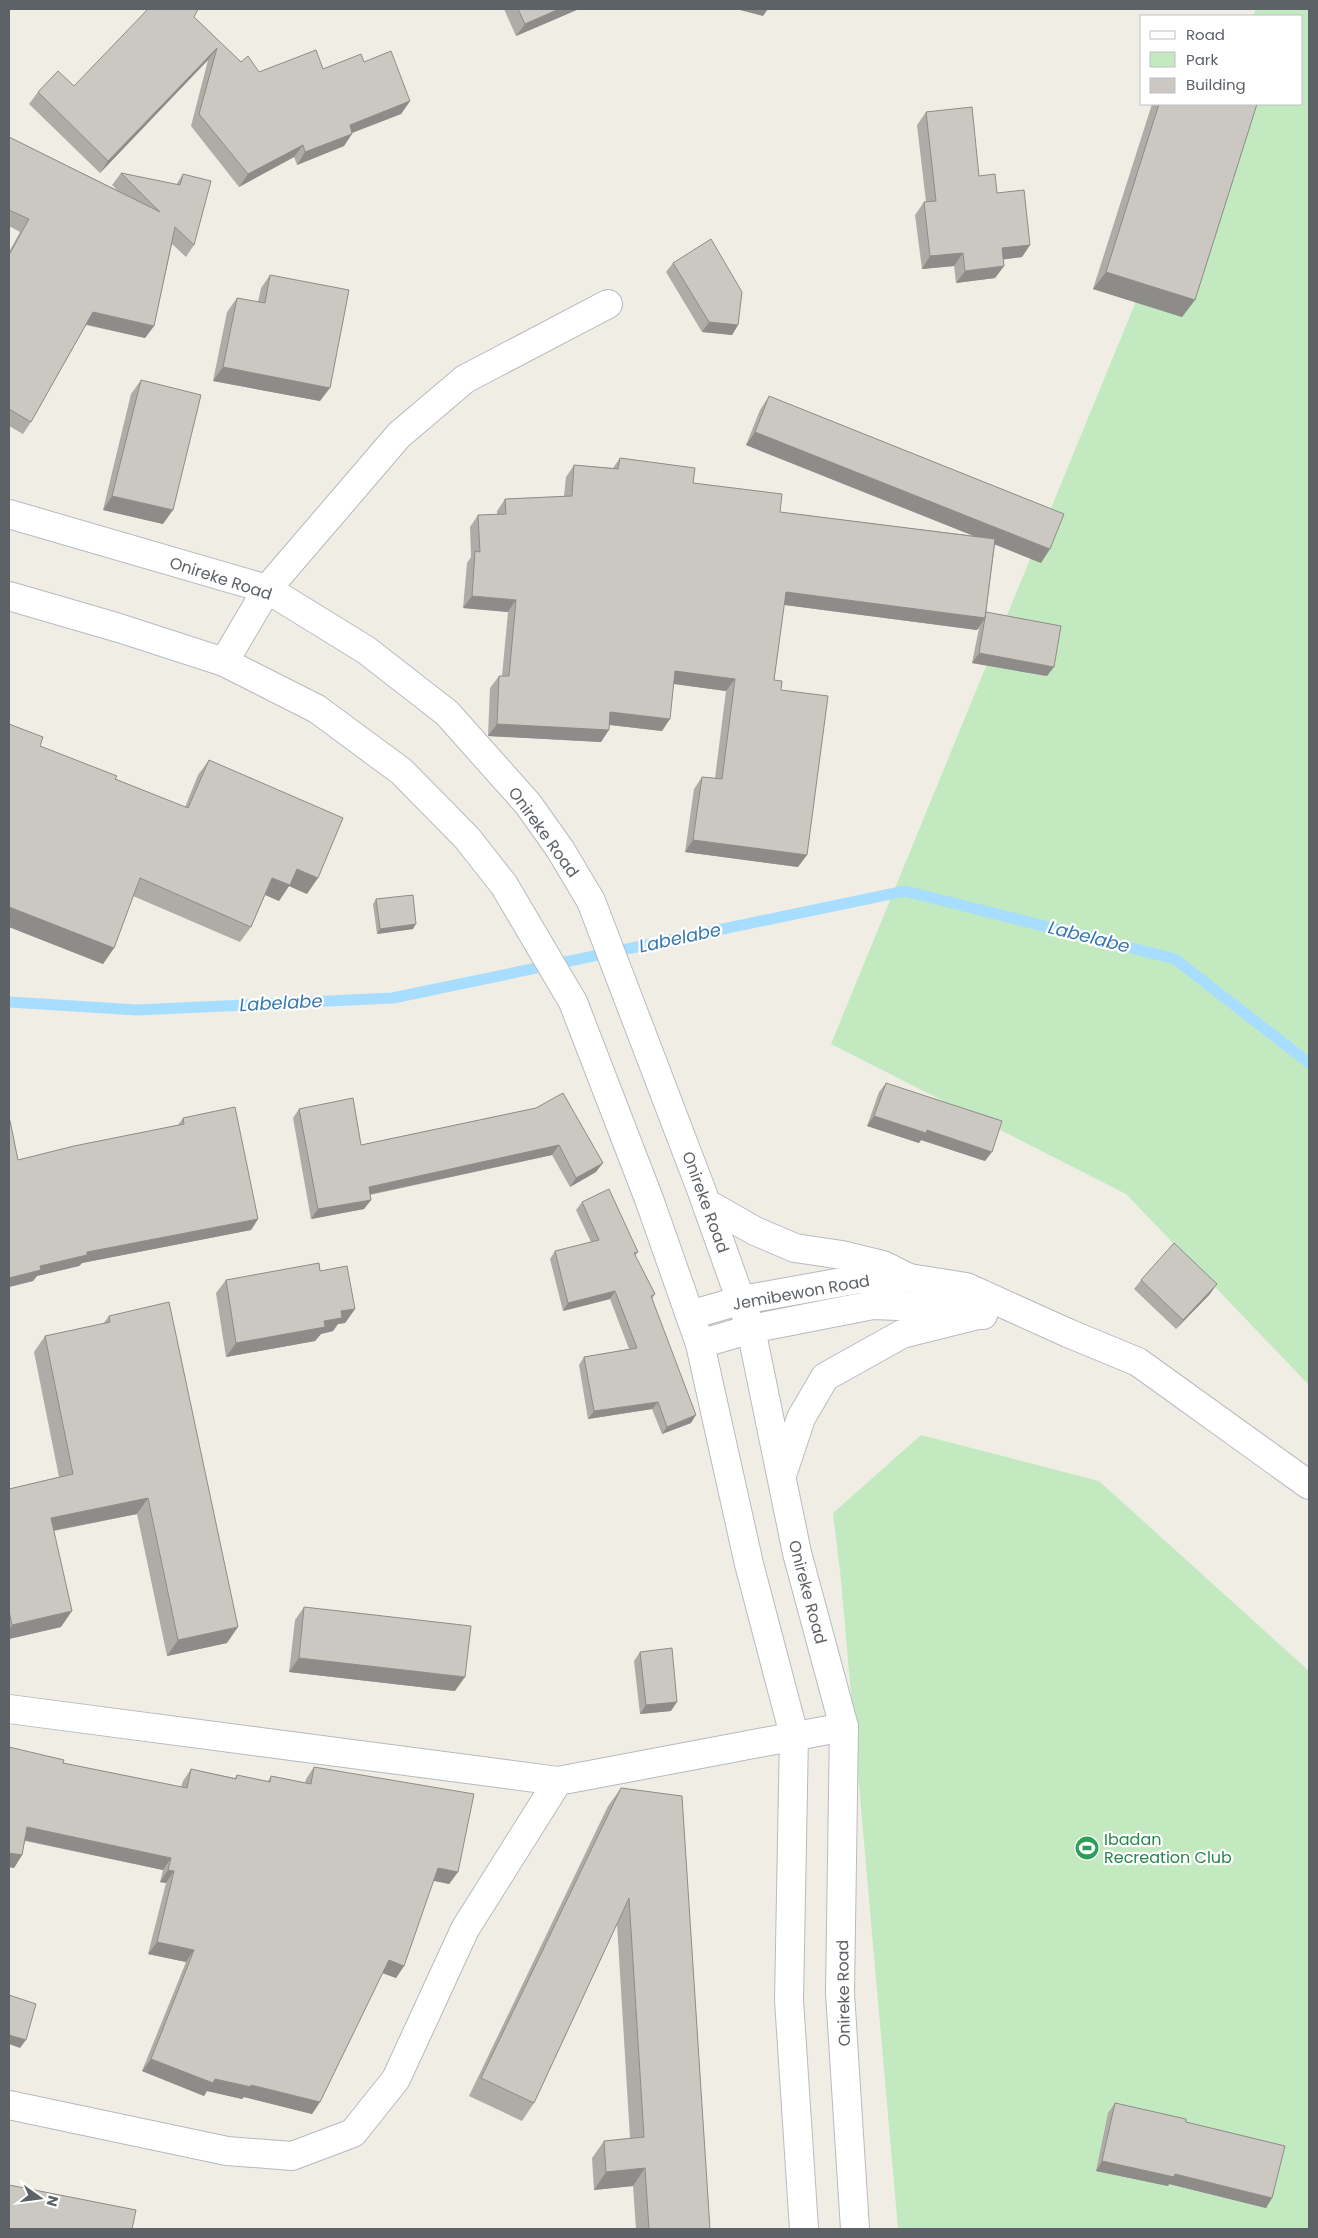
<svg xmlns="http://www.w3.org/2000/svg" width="1318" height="2238" font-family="Poppins,sans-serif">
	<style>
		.green { fill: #c3e9c1 }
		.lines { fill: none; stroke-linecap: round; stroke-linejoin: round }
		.stream { stroke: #a7ddff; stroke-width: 11 }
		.minor-casing { stroke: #b6b9bd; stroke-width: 30 }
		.tertiary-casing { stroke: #b6b9bd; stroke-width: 30 }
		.secondary-casing { stroke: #b7bbc0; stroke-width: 30 }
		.minor { stroke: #fff; stroke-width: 28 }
		.tertiary { stroke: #fff; stroke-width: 28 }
		.secondary { stroke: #fff; stroke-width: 28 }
		.wall { fill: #afaca7 }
		.shaded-wall { fill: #8e8c88 }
		.building { fill: #cbc8c2; stroke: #8e8c88 }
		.labels { text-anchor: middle; stroke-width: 4.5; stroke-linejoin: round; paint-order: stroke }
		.street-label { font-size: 16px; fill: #5d6267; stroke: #fff }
		.leisure-label { font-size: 16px; fill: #27864d; stroke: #fff; text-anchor: start }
		.water-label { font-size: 18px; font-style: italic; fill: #3979b0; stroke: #fff }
	</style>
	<rect width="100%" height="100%" fill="#f0ede5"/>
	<path class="green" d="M 1256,9 L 1309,9 L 1309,1385 L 1126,1194 L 831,1044 L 1217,104 L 1302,104 L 1302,16 L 1253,16 Z
		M 921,1435 L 1099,1481 L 1309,1671 L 1309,2229 L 898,2229 L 841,1580 L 833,1513 Z"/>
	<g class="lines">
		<path class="stream" d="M 9,1002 L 137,1010 L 393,998 L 905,891 L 1175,959 L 1309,1063"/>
		<defs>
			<path id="minor" d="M 224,662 L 267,589 L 399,435 L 465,379 L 608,304
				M 1068,1333 L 1138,1362 L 1309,1485
				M 9,1709 L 558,1781 L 844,1727
				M 9,2105 L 227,2151 L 292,2156 L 353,2133 L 396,2079 L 465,1929 L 558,1781"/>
			<path id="tertiary" d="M 690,1315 L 742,1300 L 859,1279 L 909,1278 L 966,1287 L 1068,1333
				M 700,1344 L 751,1329 L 873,1305 L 948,1308 L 983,1315"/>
			<path id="secondary" d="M 9,514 L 267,589 L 366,650 L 447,713 L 528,804 L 560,849 L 591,901 L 701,1189 L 751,1329 L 797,1553 L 844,1727 L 840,1993 L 855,2229
				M 9,596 L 119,628 L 224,662 L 317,709 L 401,771 L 467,838 L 504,885 L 573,1002 L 649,1199 L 700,1344 L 749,1564 L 794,1735 L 789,2000 L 804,2229
				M 706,1203 L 755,1231 L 795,1248 L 842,1255 L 883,1265 L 909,1278
				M 782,1475 L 801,1418 L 825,1377 L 902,1334 L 982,1314"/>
		</defs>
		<use href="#minor" class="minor-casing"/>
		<use href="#tertiary" class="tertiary-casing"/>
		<use href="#secondary" class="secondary-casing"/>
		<use href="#minor" class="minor"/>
		<use href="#tertiary" class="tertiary"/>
		<use href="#secondary" class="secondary"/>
	</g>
	<path class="wall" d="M 504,9 L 579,9 L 516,36 Z
		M 194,17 L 241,62 L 259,72 L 323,69 L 364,62 L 410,101 L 401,114 L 352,133 L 344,146 L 297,165 L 294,157 L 239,187 L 191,126 L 208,60 L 100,173 L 29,104 L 38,92 L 74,86 Z
		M 1152,104 L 1257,104 L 1195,300 L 1182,317 L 1093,289 Z
		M 926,112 L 979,176 L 997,193 L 1030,245 L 1022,257 L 1003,259 L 1004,266 L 995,278 L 956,283 L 954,266 L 922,269 L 915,215 L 924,202 L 926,202 L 917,125 Z
		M 9,137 L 117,190 L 112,185 L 121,173 L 176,185 L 183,174 L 194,245 L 186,257 L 172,244 L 154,326 L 145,338 L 86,325 L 31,422 L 23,434 L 9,426 L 9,252 L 20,232 L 9,226 Z
		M 673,263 L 738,325 L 732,335 L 702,332 L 666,272 Z
		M 270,275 L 320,401 L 213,381 L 227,312 L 237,298 L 258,302 L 261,288 Z
		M 141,380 L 163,524 L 103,510 L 131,394 Z
		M 769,396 L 1041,563 L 995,544 L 986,613 L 1047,676 L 972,663 L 979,628 L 977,630 L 784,605 L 774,680 L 781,690 L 798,867 L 685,852 L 694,789 L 702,777 L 715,778 L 726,691 L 674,684 L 662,731 L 610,725 L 601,742 L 488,736 L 490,688 L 499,676 L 502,676 L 508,612 L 463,608 L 467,563 L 471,557 L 470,527 L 478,515 L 497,515 L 497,511 L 505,499 L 564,496 L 566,477 L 574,465 L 613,468 L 620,458 L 780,512 L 975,536 L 746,445 L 760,410 Z
		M 9,724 L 40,746 L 115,779 L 185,807 L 198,775 L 209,760 L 307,894 L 289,886 L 279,901 L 265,895 L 251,927 L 240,942 L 133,896 L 114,948 L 103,964 L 9,927 Z
		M 376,899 L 413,929 L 377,934 L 373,904 Z
		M 886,1083 L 985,1161 L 921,1140 L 919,1143 L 867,1126 L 879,1092 Z
		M 536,1108 L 596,1172 L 570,1187 L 552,1155 L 370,1195 L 371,1200 L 364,1209 L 311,1219 L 293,1118 L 299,1109 L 361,1145 Z
		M 9,1116 L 18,1160 L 178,1125 L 183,1118 L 258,1219 L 251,1230 L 82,1263 L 79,1266 L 37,1276 L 33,1281 L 9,1287 Z
		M 582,1202 L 638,1252 L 635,1256 L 655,1294 L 652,1299 L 691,1423 L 662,1434 L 652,1409 L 588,1419 L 579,1365 L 584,1357 L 629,1349 L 610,1299 L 563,1311 L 550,1259 L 555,1251 L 591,1242 L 576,1210 Z
		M 320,1271 L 355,1309 L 345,1323 L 338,1324 L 333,1331 L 321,1334 L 315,1341 L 226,1357 L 216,1293 L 226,1280 Z
		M 1141,1280 L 1210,1294 L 1176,1329 L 1134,1289 Z
		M 109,1316 L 227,1643 L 167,1656 L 137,1514 L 54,1531 L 61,1627 L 9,1639 L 9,1489 L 59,1477 L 34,1352 L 45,1336 L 103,1324 Z
		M 304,1607 L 455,1691 L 289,1672 L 295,1620 Z
		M 640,1652 L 671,1711 L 640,1714 L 634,1661 Z
		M 9,1747 L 63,1763 L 181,1787 L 183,1781 L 191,1769 L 235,1778 L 237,1775 L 268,1781 L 271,1776 L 305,1783 L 306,1779 L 314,1767 L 458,1872 L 449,1884 L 433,1880 L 404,1966 L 396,1978 L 382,1973 L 320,2102 L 312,2114 L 244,2097 L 242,2099 L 207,2091 L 204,2096 L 142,2071 L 186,1962 L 148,1954 L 166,1883 L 160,1882 L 163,1870 L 25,1841 L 22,1855 L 14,1868 L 9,1867 Z
		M 621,1788 L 710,2229 L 636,2229 L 633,2186 L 594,2190 L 592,2158 L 604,2141 L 630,2138 L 617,1924 L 534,2103 L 522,2121 L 469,2096 L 608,1806 Z
		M 1115,2103 L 1186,2122 L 1272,2198 L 1266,2208 L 1169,2184 L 1168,2186 L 1096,2171 L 1108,2113 Z"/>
	<path class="shaded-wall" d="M 559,9 L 579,9 L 516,36 L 525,24 Z
		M 736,9 L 768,9 L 763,16 Z
		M 217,48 L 208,60 L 100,173 L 108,161 Z
		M 410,101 L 401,114 L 341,137 L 350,125 Z
		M 352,134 L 344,146 L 297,165 L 305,152 Z
		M 303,145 L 294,157 L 239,187 L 248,174 Z
		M 1030,245 L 1022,257 L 993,261 L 1002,248 Z
		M 963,253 L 954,266 L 922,269 L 930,256 Z
		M 1004,266 L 995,278 L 956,283 L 965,271 Z
		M 1106,272 L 1195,300 L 1182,317 L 1093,289 Z
		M 93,312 L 154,326 L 145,338 L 84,324 Z
		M 709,322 L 738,325 L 732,335 L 702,332 Z
		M 223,367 L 330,388 L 320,401 L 213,381 Z
		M 755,432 L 1050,549 L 1041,563 L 746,445 Z
		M 112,496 L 173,510 L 163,524 L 103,510 Z
		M 786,592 L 985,618 L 977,630 L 778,604 Z
		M 472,596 L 516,600 L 508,612 L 463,608 Z
		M 979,653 L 1054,667 L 1047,676 L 972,663 Z
		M 675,671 L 735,679 L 726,691 L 667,683 Z
		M 610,712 L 670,719 L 662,731 L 602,724 Z
		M 497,724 L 609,730 L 601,742 L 488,736 Z
		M 693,840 L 807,855 L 798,867 L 685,852 Z
		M 297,869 L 318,878 L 307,894 L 289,886 L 279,901 L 261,893 L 272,878 Z
		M 9,907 L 114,948 L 103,964 L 9,927 Z
		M 416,924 L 413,929 L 377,934 L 380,929 Z
		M 874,1116 L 927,1130 L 992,1152 L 985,1161 L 921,1140 L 919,1143 L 867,1126 Z
		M 559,1145 L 552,1155 L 362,1196 L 369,1187 Z
		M 603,1163 L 596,1172 L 570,1187 L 576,1178 Z
		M 371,1200 L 364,1209 L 311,1219 L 318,1209 Z
		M 258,1219 L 251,1230 L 82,1263 L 79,1266 L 37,1276 L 33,1281 L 9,1287 L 9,1278 L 40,1266 L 87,1252 Z
		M 1217,1284 L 1210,1294 L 1176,1329 L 1183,1320 Z
		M 615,1291 L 610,1299 L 563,1311 L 568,1303 Z
		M 355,1309 L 345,1323 L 338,1324 L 333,1331 L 321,1334 L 315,1341 L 226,1357 L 236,1343 L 324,1321 L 341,1311 Z
		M 658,1402 L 652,1409 L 588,1419 L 594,1411 Z
		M 696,1415 L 691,1423 L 662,1434 L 667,1427 Z
		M 148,1498 L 137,1514 L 40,1533 L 51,1518 Z
		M 72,1611 L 61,1627 L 9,1639 L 9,1630 L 12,1625 Z
		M 238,1627 L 227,1643 L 167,1656 L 178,1640 Z
		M 299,1658 L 465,1677 L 455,1691 L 289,1672 Z
		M 677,1702 L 671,1711 L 640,1714 L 646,1705 Z
		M 27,1827 L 171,1858 L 163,1870 L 19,1839 Z
		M 9,1853 L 22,1855 L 14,1868 L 9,1867 Z
		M 438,1868 L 458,1872 L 449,1884 L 429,1880 Z
		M 168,1870 L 174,1871 L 166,1883 L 160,1882 Z
		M 157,1942 L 194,1950 L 186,1962 L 148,1954 Z
		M 389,1960 L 404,1966 L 396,1978 L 380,1972 Z
		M 9,2035 L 26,2040 L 20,2048 L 9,2044 Z
		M 151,2059 L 215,2079 L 251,2085 L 320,2102 L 312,2114 L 244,2097 L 242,2099 L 207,2091 L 204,2096 L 142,2071 Z
		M 1102,2161 L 1175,2174 L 1272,2198 L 1266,2208 L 1169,2184 L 1168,2186 L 1096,2171 Z
		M 645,2168 L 633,2186 L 594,2190 L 606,2172 Z"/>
	<path class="building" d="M 148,9 L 198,9 L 194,17 L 241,62 L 248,56 L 259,72 L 316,50 L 323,69 L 361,54 L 364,62 L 391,51 L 410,101 L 350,125 L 352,134 L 305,152 L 303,145 L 248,174 L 199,114 L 217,48 L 108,161 L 38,92 L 58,71 L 74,86 Z
		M 518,9 L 559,9 L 525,24 Z
		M 1159,104 L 1257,104 L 1195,300 L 1106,272 Z
		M 972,107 L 979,176 L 995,174 L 997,193 L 1024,190 L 1030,245 L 1002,248 L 1004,266 L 965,271 L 963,253 L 930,256 L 924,202 L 936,201 L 926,112 Z
		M 9,137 L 160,212 L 121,173 L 180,185 L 183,174 L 211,181 L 194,245 L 175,227 L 154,326 L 93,312 L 31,422 L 9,409 L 9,255 L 29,219 L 9,210 Z
		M 711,239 L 742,292 L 738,325 L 709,322 L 673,263 Z
		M 270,275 L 349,290 L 330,388 L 223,367 L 237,298 L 265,303 Z
		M 141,380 L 201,395 L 173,510 L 112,496 Z
		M 769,396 L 1064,514 L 1050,549 L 755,432 Z
		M 620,458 L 695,468 L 693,483 L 782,494 L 780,512 L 995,539 L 985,618 L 786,592 L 774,680 L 782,681 L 781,690 L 828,696 L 807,855 L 693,840 L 702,777 L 722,779 L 735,679 L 675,671 L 670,719 L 610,712 L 609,730 L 497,724 L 499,676 L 509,676 L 516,600 L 472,596 L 475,551 L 480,552 L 478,515 L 506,514 L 505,499 L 572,496 L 574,465 L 618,469 Z
		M 986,612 L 1061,626 L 1054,667 L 979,653 Z
		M 9,724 L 43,737 L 40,746 L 117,776 L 115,779 L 188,808 L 209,760 L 343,818 L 318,878 L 297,869 L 290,885 L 272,878 L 251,927 L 140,878 L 114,948 L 9,907 Z
		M 413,895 L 416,924 L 380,929 L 376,899 Z
		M 886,1083 L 1002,1121 L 992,1152 L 927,1130 L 926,1133 L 874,1116 Z
		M 563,1093 L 603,1163 L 576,1178 L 559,1145 L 369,1187 L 371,1200 L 318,1209 L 299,1109 L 353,1098 L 361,1145 L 536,1108 Z
		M 235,1107 L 258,1219 L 87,1252 L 87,1255 L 40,1266 L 41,1270 L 9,1278 L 9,1116 L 18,1160 L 74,1146 L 184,1124 L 183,1118 Z
		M 609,1189 L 638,1252 L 634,1253 L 655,1294 L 651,1296 L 696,1415 L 667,1427 L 658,1402 L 594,1411 L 584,1357 L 637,1348 L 615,1291 L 568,1303 L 555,1251 L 599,1240 L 582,1202 Z
		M 1174,1243 L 1217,1284 L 1183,1320 L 1141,1280 Z
		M 319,1263 L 320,1271 L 347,1266 L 355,1309 L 341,1311 L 342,1318 L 324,1321 L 325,1327 L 236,1343 L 226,1280 Z
		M 169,1302 L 238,1627 L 178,1640 L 148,1498 L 51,1518 L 72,1611 L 12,1625 L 9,1611 L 9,1489 L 73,1474 L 45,1336 L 110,1322 L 109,1316 Z
		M 304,1607 L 471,1626 L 465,1677 L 299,1658 Z
		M 672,1648 L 677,1702 L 646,1705 L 640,1652 Z
		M 9,1747 L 64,1760 L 63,1763 L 187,1788 L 191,1769 L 236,1779 L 237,1775 L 270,1782 L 271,1776 L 311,1784 L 314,1767 L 474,1794 L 458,1872 L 438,1868 L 404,1966 L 389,1960 L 320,2102 L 251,2085 L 251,2087 L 215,2079 L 213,2083 L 151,2059 L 194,1950 L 157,1942 L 174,1871 L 168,1870 L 171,1858 L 27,1827 L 22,1855 L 9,1853 Z
		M 621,1788 L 682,1796 L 710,2229 L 649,2229 L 645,2168 L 606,2172 L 604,2141 L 644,2137 L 629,1898 L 534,2103 L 481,2078 Z
		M 9,1995 L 36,2004 L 26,2040 L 9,2035 Z
		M 1115,2103 L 1186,2119 L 1186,2122 L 1285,2146 L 1272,2198 L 1175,2174 L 1174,2177 L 1102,2161 Z
		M 9,2185 L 136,2210 L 132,2229 L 9,2229 Z"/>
	<defs>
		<symbol id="stadium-disc" viewBox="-11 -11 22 22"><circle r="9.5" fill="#2e9e5b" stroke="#fff"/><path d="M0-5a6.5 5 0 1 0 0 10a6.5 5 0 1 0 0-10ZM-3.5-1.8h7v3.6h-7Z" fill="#fff"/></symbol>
	</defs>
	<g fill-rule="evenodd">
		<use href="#stadium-disc" x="1073" y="1834" width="28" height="28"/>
	</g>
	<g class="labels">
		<g class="street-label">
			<text transform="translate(221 578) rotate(18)" y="6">Onireke Road</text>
			<text transform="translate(544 832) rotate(54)" y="6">Onireke Road</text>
			<text transform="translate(706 1202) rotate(70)" y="6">Onireke Road</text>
			<text transform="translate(801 1292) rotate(-10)" y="6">Jemibewon Road</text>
			<text transform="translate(808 1592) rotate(75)" y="6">Onireke Road</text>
			<text transform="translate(843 1993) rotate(-91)" y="6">Onireke Road</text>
		</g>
		<g class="leisure-label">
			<text x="1104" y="1845">Ibadan<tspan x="1104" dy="18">Recreation Club</tspan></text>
		</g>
		<g class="water-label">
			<text transform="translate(1089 937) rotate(14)" y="6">Labelabe</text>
			<text transform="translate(680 938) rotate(-12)" y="6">Labelabe</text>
			<text transform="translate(281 1003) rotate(-3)" y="6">Labelabe</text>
		</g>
	</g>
	<rect width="1318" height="2238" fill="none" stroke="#5d6267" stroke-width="20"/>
	<rect x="1140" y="15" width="162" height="90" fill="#ffffff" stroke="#bec0c2"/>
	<rect x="1150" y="31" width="25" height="8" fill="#ffffff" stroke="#bec0c2"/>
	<text x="1186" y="40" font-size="15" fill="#5d6267">Road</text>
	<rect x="1150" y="52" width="25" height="15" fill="#c3e9c1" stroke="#bec0c2"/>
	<text x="1186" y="65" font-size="15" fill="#5d6267">Park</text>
	<rect x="1150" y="78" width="25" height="15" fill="#cbc8c2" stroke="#bec0c2"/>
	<text x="1186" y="90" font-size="15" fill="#5d6267">Building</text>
	<g transform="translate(40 2198) rotate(104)" stroke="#ffffff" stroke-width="4" paint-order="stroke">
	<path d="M0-4L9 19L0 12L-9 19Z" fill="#5d6267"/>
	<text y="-8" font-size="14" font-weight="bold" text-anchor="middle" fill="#5d6267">N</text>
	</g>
</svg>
